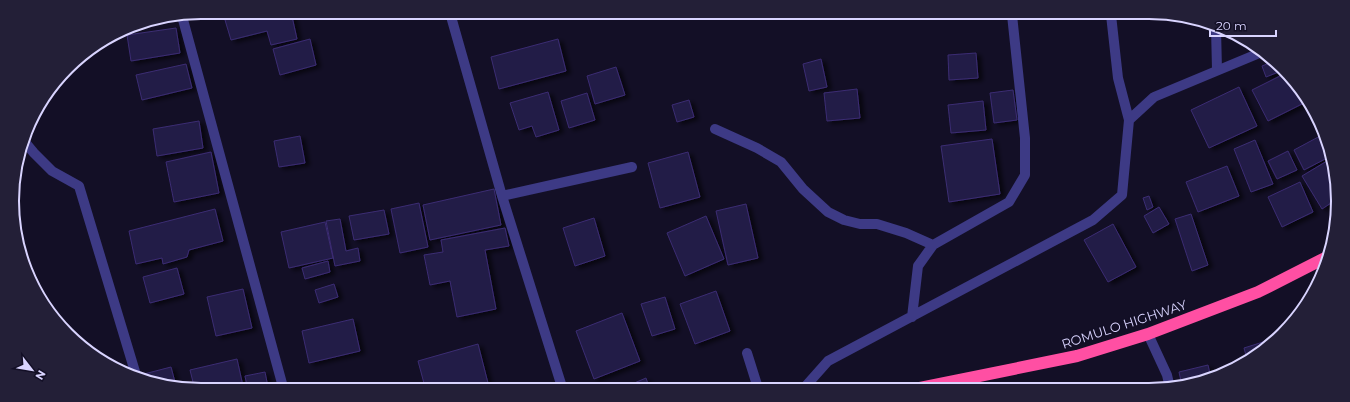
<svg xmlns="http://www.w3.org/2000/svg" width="1350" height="402" font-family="Montserrat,sans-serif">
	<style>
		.building { fill: #241b47; stroke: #3b2d73; filter: url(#shadow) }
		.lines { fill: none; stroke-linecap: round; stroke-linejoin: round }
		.lane { stroke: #3d3a85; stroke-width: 10 }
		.street { stroke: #3d3a85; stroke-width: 10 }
		.highway { stroke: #ff4fa3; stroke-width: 12 }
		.labels { text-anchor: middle; stroke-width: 3; stroke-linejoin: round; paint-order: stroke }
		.street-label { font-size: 13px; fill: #d9d4ff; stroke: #130f26 }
		.rim { fill: none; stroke: #d9d4ff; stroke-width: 2 }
	</style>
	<defs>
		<filter id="shadow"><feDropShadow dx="4.5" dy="2.5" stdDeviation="2" flood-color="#0009"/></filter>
	</defs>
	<rect width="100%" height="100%" fill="#130f26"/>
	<path class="building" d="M 254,12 L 291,12 L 297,39 L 271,45 L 267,31 L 231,40 L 225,20 Z
		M 176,28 L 180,53 L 131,61 L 127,35 Z
		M 310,39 L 316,65 L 280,75 L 273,49 Z
		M 558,39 L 566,71 L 499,89 L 491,57 Z
		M 976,53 L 978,78 L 949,80 L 948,55 Z
		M 821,59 L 827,87 L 809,91 L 803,64 Z
		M 1272,62 L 1281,71 L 1266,77 L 1262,66 Z
		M 186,64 L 192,88 L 142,100 L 136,75 Z
		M 616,67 L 625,95 L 595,104 L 587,76 Z
		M 1284,74 L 1306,96 L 1308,101 L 1268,121 L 1252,90 Z
		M 1239,87 L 1257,126 L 1209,148 L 1191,110 Z
		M 857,89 L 860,118 L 827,121 L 824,93 Z
		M 1013,90 L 1017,120 L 994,123 L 990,93 Z
		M 548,92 L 559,130 L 536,137 L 532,126 L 519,130 L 510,103 Z
		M 587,93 L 595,120 L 569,128 L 561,101 Z
		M 689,100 L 694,117 L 677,122 L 672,105 Z
		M 983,101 L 986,130 L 951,133 L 948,105 Z
		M 199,121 L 203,148 L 157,156 L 153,129 Z
		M 1322,135 L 1331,156 L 1304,170 L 1294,150 Z
		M 300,136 L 305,163 L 279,167 L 274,141 Z
		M 992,139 L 1000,194 L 949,202 L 941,146 Z
		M 1255,140 L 1273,184 L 1251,192 L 1234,149 Z
		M 1288,151 L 1297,170 L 1277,179 L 1268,161 Z
		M 211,152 L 219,193 L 174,202 L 166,162 Z
		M 688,152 L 700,197 L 660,208 L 648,163 Z
		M 1332,158 L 1334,164 L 1334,201 L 1322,209 L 1302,176 Z
		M 1227,166 L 1239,196 L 1198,212 L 1186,182 Z
		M 1300,182 L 1313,212 L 1282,227 L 1268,197 Z
		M 494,189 L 501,225 L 430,240 L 423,205 Z
		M 1149,196 L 1153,207 L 1147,210 L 1143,198 Z
		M 419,203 L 428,247 L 400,253 L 391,209 Z
		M 746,204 L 758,258 L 728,265 L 716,211 Z
		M 1159,207 L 1169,224 L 1153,233 L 1144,216 Z
		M 215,209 L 223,241 L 189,250 L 187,257 L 163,264 L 162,258 L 136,264 L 129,231 Z
		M 384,210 L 389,234 L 354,240 L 349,216 Z
		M 1191,214 L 1208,265 L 1192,271 L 1175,219 Z
		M 706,216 L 724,259 L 685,276 L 667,233 Z
		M 594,218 L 605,256 L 575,266 L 563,228 Z
		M 340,219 L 346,251 L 358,248 L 360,261 L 335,266 L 326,221 Z
		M 325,222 L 333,258 L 289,268 L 281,232 Z
		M 1113,224 L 1136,267 L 1108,282 L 1084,240 Z
		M 505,228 L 509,246 L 485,250 L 496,309 L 457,317 L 450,281 L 430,285 L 424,255 L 443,252 L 441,240 Z
		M 328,261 L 330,272 L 305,279 L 302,268 Z
		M 177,268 L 184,294 L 150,303 L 143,277 Z
		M 334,284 L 338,297 L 319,303 L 315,290 Z
		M 243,289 L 252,328 L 216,336 L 207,297 Z
		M 716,291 L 730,331 L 695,344 L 680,304 Z
		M 665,297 L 675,329 L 652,336 L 641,304 Z
		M 622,313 L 640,361 L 594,379 L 576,331 Z
		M 353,319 L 360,351 L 309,363 L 302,331 Z
		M 1263,342 L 1265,348 L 1247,359 L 1244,348 Z
		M 478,344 L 489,387 L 425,387 L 418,361 Z
		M 237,359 L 243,386 L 194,386 L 190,370 Z
		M 1208,365 L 1211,378 L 1182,386 L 1179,372 Z
		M 171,367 L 176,386 L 164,386 L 145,378 L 144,374 Z
		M 265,372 L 268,387 L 247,386 L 245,376 Z
		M 646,378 L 649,387 L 625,387 Z"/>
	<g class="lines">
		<path class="lane" d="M 1216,28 L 1217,70
			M 1148,334 L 1167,375 L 1170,388
			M 747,353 L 758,388"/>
		<path class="street" d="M 450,13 L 502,196 L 562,387
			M 1111,15 L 1118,78 L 1129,120
			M 182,16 L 283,387
			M 715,129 L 757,148 L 781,162 L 803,189 L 828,212 L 844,220 L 860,224 L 877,224 L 906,233 L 933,245
			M 24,141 L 34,153 L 52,171 L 79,186 L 136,375
			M 502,196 L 632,167
			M 912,317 L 918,266 L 933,245 L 1009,202 L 1025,175 L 1025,138 L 1012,15
			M 804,388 L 828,361 L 1093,220 L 1122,195 L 1129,120 L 1154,97 L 1262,52"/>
		<path class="highway" d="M 920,388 L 1077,356 L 1148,334 L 1258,292 L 1327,257"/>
	</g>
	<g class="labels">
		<g class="street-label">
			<text transform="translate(1124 324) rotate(-18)" y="5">ROMULO HIGHWAY</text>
		</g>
	</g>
	<path d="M0 0H1350V402H0ZM201 19H1149A182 182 0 0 1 1331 201V201A182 182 0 0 1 1149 383H201A182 182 0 0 1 19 201V201A182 182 0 0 1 201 19Z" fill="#231f37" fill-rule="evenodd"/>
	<path class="rim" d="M201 19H1149A182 182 0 0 1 1331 201V201A182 182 0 0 1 1149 383H201A182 182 0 0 1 19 201V201A182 182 0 0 1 201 19Z"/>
	<g transform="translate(32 370) rotate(121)" stroke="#130f26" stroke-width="3" paint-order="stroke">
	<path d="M0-3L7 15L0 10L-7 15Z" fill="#d9d4ff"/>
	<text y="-6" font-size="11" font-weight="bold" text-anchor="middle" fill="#d9d4ff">N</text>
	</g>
	<path d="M1210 30v6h66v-6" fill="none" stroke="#d9d4ff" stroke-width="2"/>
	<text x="1216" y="30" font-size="12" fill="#d9d4ff" stroke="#130f26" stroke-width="3" paint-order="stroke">20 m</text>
</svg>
